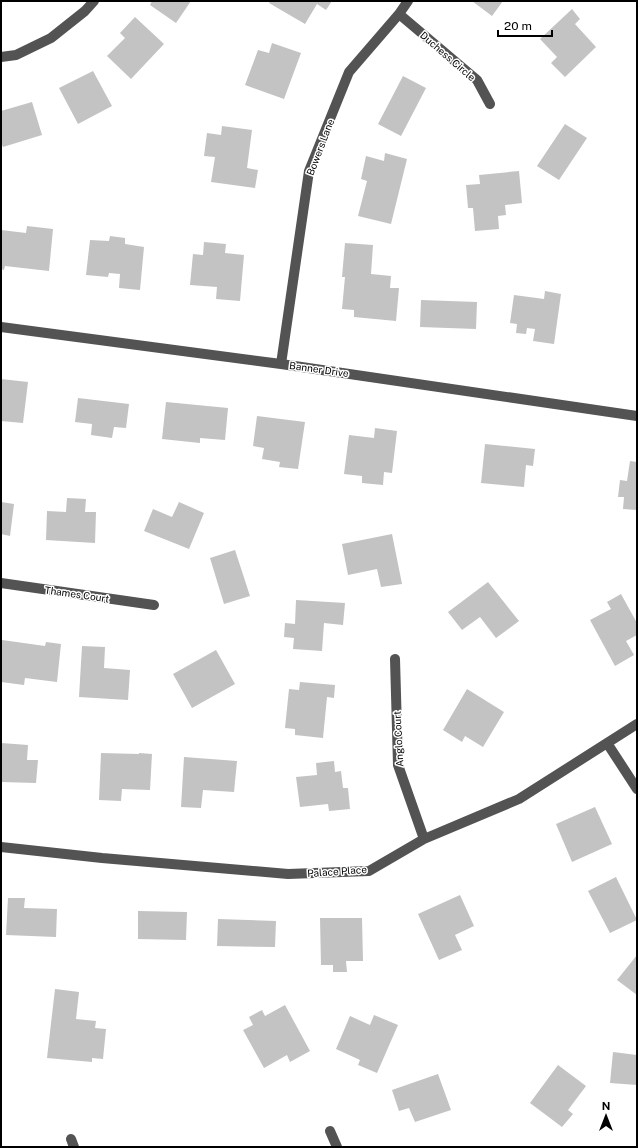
<svg xmlns="http://www.w3.org/2000/svg" width="638" height="1148" font-family="'Public Sans',sans-serif">
	<style>
		.building { fill: #c3c3c3 }
		.lines { fill: none; stroke-linecap: round; stroke-linejoin: round }
		.minor { stroke: #535353; stroke-width: 10 }
		.labels { text-anchor: middle; stroke-width: 3; stroke-linejoin: round; paint-order: stroke }
		.street-label { font-size: 10px; fill: #000; stroke: #fff }
	</style>
	<rect width="100%" height="100%" fill="#fff"/>
	<path class="building" d="M 152,1 L 191,1 L 176,23 L 150,5 Z
		M 270,1 L 332,1 L 326,10 L 317,4 L 305,24 L 269,3 Z
		M 472,1 L 503,1 L 492,16 Z
		M 572,9 L 580,19 L 575,24 L 596,47 L 565,77 L 551,63 L 557,57 L 540,39 Z
		M 135,17 L 164,44 L 131,79 L 107,56 L 125,38 L 120,33 Z
		M 272,43 L 301,53 L 284,99 L 245,85 L 258,50 L 269,53 Z
		M 93,71 L 112,106 L 78,124 L 59,88 Z
		M 403,76 L 426,88 L 401,136 L 378,124 Z
		M 32,102 L 42,135 L 3,147 L 1,142 L 1,111 Z
		M 565,124 L 587,138 L 559,180 L 537,166 Z
		M 222,126 L 252,130 L 247,168 L 258,170 L 255,188 L 211,182 L 215,157 L 204,156 L 207,133 L 221,135 Z
		M 385,153 L 407,159 L 391,224 L 358,216 L 367,181 L 361,179 L 366,156 L 384,161 Z
		M 519,171 L 522,203 L 505,205 L 506,215 L 498,216 L 499,229 L 475,231 L 473,208 L 468,208 L 466,185 L 480,184 L 479,175 Z
		M 27,226 L 53,229 L 49,271 L 5,266 L 4,270 L 1,269 L 1,230 L 26,233 Z
		M 110,236 L 125,238 L 125,244 L 144,247 L 140,290 L 119,288 L 120,274 L 109,273 L 108,277 L 86,275 L 90,240 L 109,241 Z
		M 204,242 L 226,244 L 225,253 L 244,255 L 240,301 L 216,299 L 217,287 L 190,285 L 193,254 L 203,255 Z
		M 345,243 L 373,245 L 371,274 L 391,276 L 390,288 L 399,288 L 396,321 L 354,317 L 354,310 L 342,309 L 345,277 L 342,277 Z
		M 545,291 L 561,294 L 554,344 L 533,341 L 535,329 L 527,328 L 526,334 L 516,333 L 517,324 L 510,323 L 514,295 L 544,299 Z
		M 421,300 L 477,302 L 476,329 L 420,327 Z
		M 1,379 L 28,382 L 23,423 L 1,421 Z
		M 78,398 L 129,404 L 126,428 L 114,427 L 112,438 L 91,435 L 92,424 L 75,422 Z
		M 166,402 L 228,408 L 225,440 L 200,438 L 200,443 L 162,439 Z
		M 257,416 L 305,422 L 298,469 L 279,467 L 280,462 L 262,459 L 264,448 L 253,446 Z
		M 375,428 L 397,431 L 392,473 L 384,472 L 383,485 L 362,483 L 362,476 L 344,474 L 349,435 L 374,438 Z
		M 485,444 L 535,449 L 533,466 L 526,465 L 524,487 L 481,483 Z
		M 630,461 L 637,462 L 637,510 L 623,509 L 624,497 L 618,497 L 620,480 L 627,481 Z
		M 67,498 L 86,499 L 85,512 L 96,512 L 95,543 L 46,540 L 47,511 L 66,512 Z
		M 1,502 L 14,504 L 10,536 L 1,534 Z
		M 179,502 L 204,513 L 189,549 L 144,531 L 153,509 L 172,517 Z
		M 392,534 L 402,584 L 381,587 L 377,569 L 348,575 L 342,544 Z
		M 235,550 L 250,596 L 224,604 L 210,558 Z
		M 488,582 L 519,621 L 496,638 L 480,617 L 462,630 L 448,612 Z
		M 621,594 L 637,623 L 637,635 L 626,641 L 634,655 L 615,666 L 590,620 L 611,609 L 607,602 Z
		M 296,600 L 345,603 L 343,625 L 324,623 L 322,651 L 293,649 L 294,638 L 284,637 L 285,623 L 295,624 Z
		M 2,640 L 45,646 L 46,642 L 61,644 L 57,682 L 25,678 L 24,685 L 1,682 Z
		M 82,646 L 105,647 L 104,668 L 130,670 L 128,700 L 79,697 Z
		M 216,650 L 235,684 L 192,708 L 173,674 Z
		M 300,682 L 335,685 L 334,698 L 327,697 L 323,738 L 295,735 L 295,729 L 285,728 L 289,689 L 299,690 Z
		M 467,689 L 504,712 L 483,747 L 465,736 L 462,742 L 443,730 Z
		M 1,743 L 28,745 L 27,760 L 38,760 L 36,783 L 1,782 Z
		M 101,753 L 139,754 L 139,753 L 152,754 L 150,790 L 122,789 L 121,801 L 99,800 Z
		M 184,757 L 237,761 L 234,792 L 203,790 L 201,808 L 181,807 Z
		M 334,761 L 335,772 L 341,771 L 343,788 L 348,788 L 350,809 L 329,811 L 328,804 L 300,807 L 296,777 L 317,775 L 316,763 Z
		M 595,807 L 612,844 L 572,862 L 556,824 Z
		M 616,877 L 637,920 L 610,933 L 588,891 Z
		M 460,895 L 474,926 L 455,935 L 462,950 L 439,960 L 418,914 Z
		M 8,898 L 25,898 L 24,908 L 57,909 L 56,937 L 6,935 Z
		M 138,911 L 187,912 L 186,940 L 138,939 Z
		M 320,918 L 362,918 L 363,961 L 346,961 L 347,972 L 333,972 L 333,965 L 321,965 Z
		M 218,919 L 276,921 L 275,947 L 217,946 Z
		M 637,955 L 637,995 L 617,980 Z
		M 55,989 L 79,992 L 76,1019 L 96,1021 L 95,1028 L 106,1029 L 103,1059 L 92,1058 L 92,1062 L 47,1058 Z
		M 285,1005 L 310,1051 L 290,1062 L 287,1055 L 264,1068 L 243,1030 L 253,1025 L 249,1017 L 262,1010 L 265,1016 Z
		M 374,1015 L 398,1025 L 377,1073 L 358,1065 L 360,1060 L 336,1049 L 350,1016 L 370,1025 Z
		M 613,1052 L 637,1055 L 637,1085 L 610,1083 Z
		M 558,1065 L 586,1086 L 568,1110 L 573,1114 L 562,1127 L 530,1103 Z
		M 438,1074 L 451,1110 L 415,1122 L 409,1108 L 399,1111 L 392,1090 Z"/>
	<g class="lines">
		<path class="minor" d="M 399,14 L 477,80 L 490,104
			M 1,57 L 16,55 L 51,38 L 85,11 L 94,1
			M 1,327 L 281,364 L 637,416
			M 281,364 L 309,171 L 349,72 L 399,14 L 408,1
			M 1,583 L 154,605
			M 395,659 L 398,765 L 424,839
			M 607,743 L 637,789
			M 1,847 L 102,858 L 288,874 L 369,871 L 424,839 L 519,799 L 637,724
			M 330,1131 L 337,1147
			M 71,1139 L 74,1147"/>
	</g>
	<g class="labels">
		<g class="street-label">
			<text transform="translate(448 56) rotate(41)" y="4">Duchess Circle</text>
			<text transform="translate(320 147) rotate(-69)" y="4">Bowers Lane</text>
			<text transform="translate(319 369) rotate(8)" y="4">Banner Drive</text>
			<text transform="translate(77 594) rotate(8)" y="4">Thames Court</text>
			<text transform="translate(398 739) rotate(-93)" y="4">Anglo Court</text>
			<text transform="translate(337 871) rotate(-4)" y="4">Palace Place</text>
		</g>
	</g>
	<rect width="638" height="1148" fill="none" stroke="#000000" stroke-width="4"/>
	<g transform="translate(606 1116)" stroke="#ffffff" stroke-width="3" paint-order="stroke">
	<path d="M0-3L7 15L0 10L-7 15Z" fill="#000000"/>
	<text y="-6" font-size="11" font-weight="bold" text-anchor="middle" fill="#000000">N</text>
	</g>
	<path d="M498 30v6h54v-6" fill="none" stroke="#000000" stroke-width="2"/>
	<text x="504" y="30" font-size="12" fill="#000000" stroke="#ffffff" stroke-width="3" paint-order="stroke">20 m</text>
</svg>
